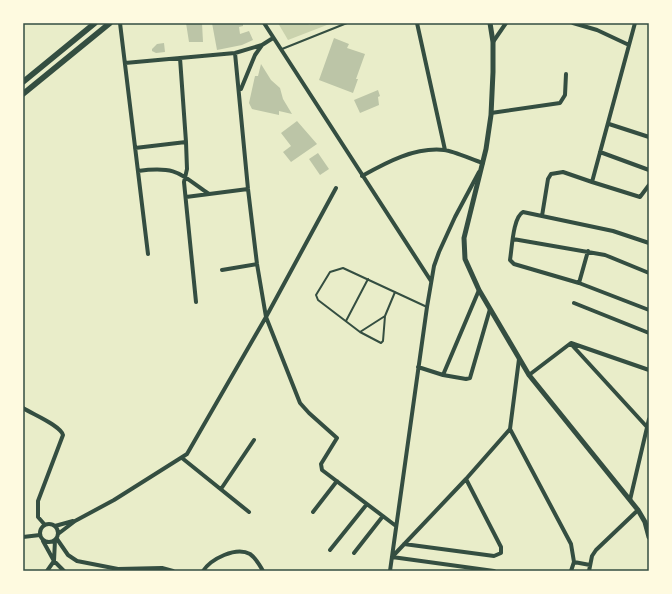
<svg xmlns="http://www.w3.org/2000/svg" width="672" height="594" font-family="Cabin,sans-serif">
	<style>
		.green { fill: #cad2ad }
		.building { fill: #bcc5a7 }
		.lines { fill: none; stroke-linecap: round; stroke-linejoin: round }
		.service { stroke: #344e41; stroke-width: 2 }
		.minor { stroke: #344e41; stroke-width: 4 }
		.tertiary { stroke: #344e41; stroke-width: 5 }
		.secondary { stroke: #344e41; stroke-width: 5.5 }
		.neatline { fill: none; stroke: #344e41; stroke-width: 1.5 }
	</style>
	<rect width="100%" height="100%" fill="#e9edc9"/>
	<path class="green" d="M 278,23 L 308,23 L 309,25 L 313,23 L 332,23 L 288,40 Z"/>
	<path class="building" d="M 186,23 L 202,23 L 203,42 L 189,42 Z
		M 212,23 L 243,23 L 243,26 L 239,27 L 240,34 L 249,31 L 253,40 L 242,45 L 217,50 Z
		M 334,38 L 349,44 L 347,48 L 365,54 L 356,79 L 358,79 L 353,93 L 319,80 Z
		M 164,43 L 165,52 L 156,53 L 152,51 L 152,49 L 157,44 Z
		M 261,64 L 271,80 L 280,88 L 283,99 L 292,114 L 279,111 L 279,115 L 252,109 L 249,103 L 255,76 L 258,76 Z
		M 378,90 L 380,96 L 378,97 L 379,105 L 360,113 L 354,100 Z
		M 297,121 L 317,144 L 291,162 L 283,152 L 291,146 L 281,133 Z
		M 318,153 L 329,169 L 320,175 L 309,159 Z"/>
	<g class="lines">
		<path class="service" d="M 282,49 L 347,23
			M 395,292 L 385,316 L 383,341 L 381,343 L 360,332 L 318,300 L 316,295 L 330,272 L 343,268 L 427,307
			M 346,321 L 368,279
			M 360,332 L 385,316"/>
		<path class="minor" d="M 120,23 L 148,254
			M 264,23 L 431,281
			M 417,23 L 445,150
			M 573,23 L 597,30 L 629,45
			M 635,23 L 592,182 L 640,197 L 649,185
			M 493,42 L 506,23
			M 235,53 L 248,189 L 257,264 L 266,317 L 300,403 L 309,413 L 337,438 L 321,464 L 322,470 L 396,526
			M 180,58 L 186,142 L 187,169 L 184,182 L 196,302
			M 125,63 L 235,53 L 262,45 L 273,38
			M 241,89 L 255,55 L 262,45
			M 491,113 L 560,103 L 565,95 L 566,74
			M 609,124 L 649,137
			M 135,148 L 186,142
			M 600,152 L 649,170
			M 138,171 C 176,166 179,173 209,194
			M 362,176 C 387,162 415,147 444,150 C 454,151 473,160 483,163
			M 186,197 L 248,189
			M 542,216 L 548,179 L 551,174 L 563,172 L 592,182
			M 513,239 L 605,255 L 649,273
			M 649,243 L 613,231 L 523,212 C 513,217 512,248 510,260 L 514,264 L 579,283 L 649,310
			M 222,270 L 257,264
			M 579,283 L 588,251
			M 574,303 L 649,333
			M 571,344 L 647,427
			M 418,367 L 443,375 L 466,379 L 470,378 L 490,309
			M 443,375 L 479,290
			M 529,375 L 571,343 L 649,370
			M 23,408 C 32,414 60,425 63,435 L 38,501 L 38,517 L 45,525
			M 510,429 L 571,544 L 574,562 L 571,571
			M 182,458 L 249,512
			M 221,489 L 254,440
			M 630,500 L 649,419
			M 313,512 L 337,481
			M40 533a9 9 0 1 1 18 0a9 9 0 1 1-18 0Z
			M 55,526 L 73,521
			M 58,534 L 75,521 L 114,500 L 187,454 L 266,317 L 336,188
			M 23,537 L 40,535
			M 57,539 L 68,555 L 77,561 L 118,569 L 162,568 L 173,571
			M 43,541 L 54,561 L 64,571
			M 404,544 L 494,556 L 501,553 L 501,547 L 466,479
			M 330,550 L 367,504
			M 354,553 L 383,516
			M 392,557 L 466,479 L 510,429 L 519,359
			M 392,557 L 494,571
			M 574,562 L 590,565
			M 47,571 L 54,561 L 55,540
			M 203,571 C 211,559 236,546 250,554 C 256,558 259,564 263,571
			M 390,571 L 427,307 L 434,266 L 439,252 L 455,217 L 479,172
			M 589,571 L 592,556 L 596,550 L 638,510"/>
		<path class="tertiary" d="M 490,23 L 493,42 L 493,72 L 491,115 L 486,149 L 464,238 L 465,259 L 479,290 L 529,375 L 638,510 L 645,522 L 649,537"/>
		<path class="secondary" d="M 23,82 L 95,23
			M 23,94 L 110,23"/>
	</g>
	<rect width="672" height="594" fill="none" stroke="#fefae0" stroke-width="48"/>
	<rect x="24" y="24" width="624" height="546" class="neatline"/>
</svg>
